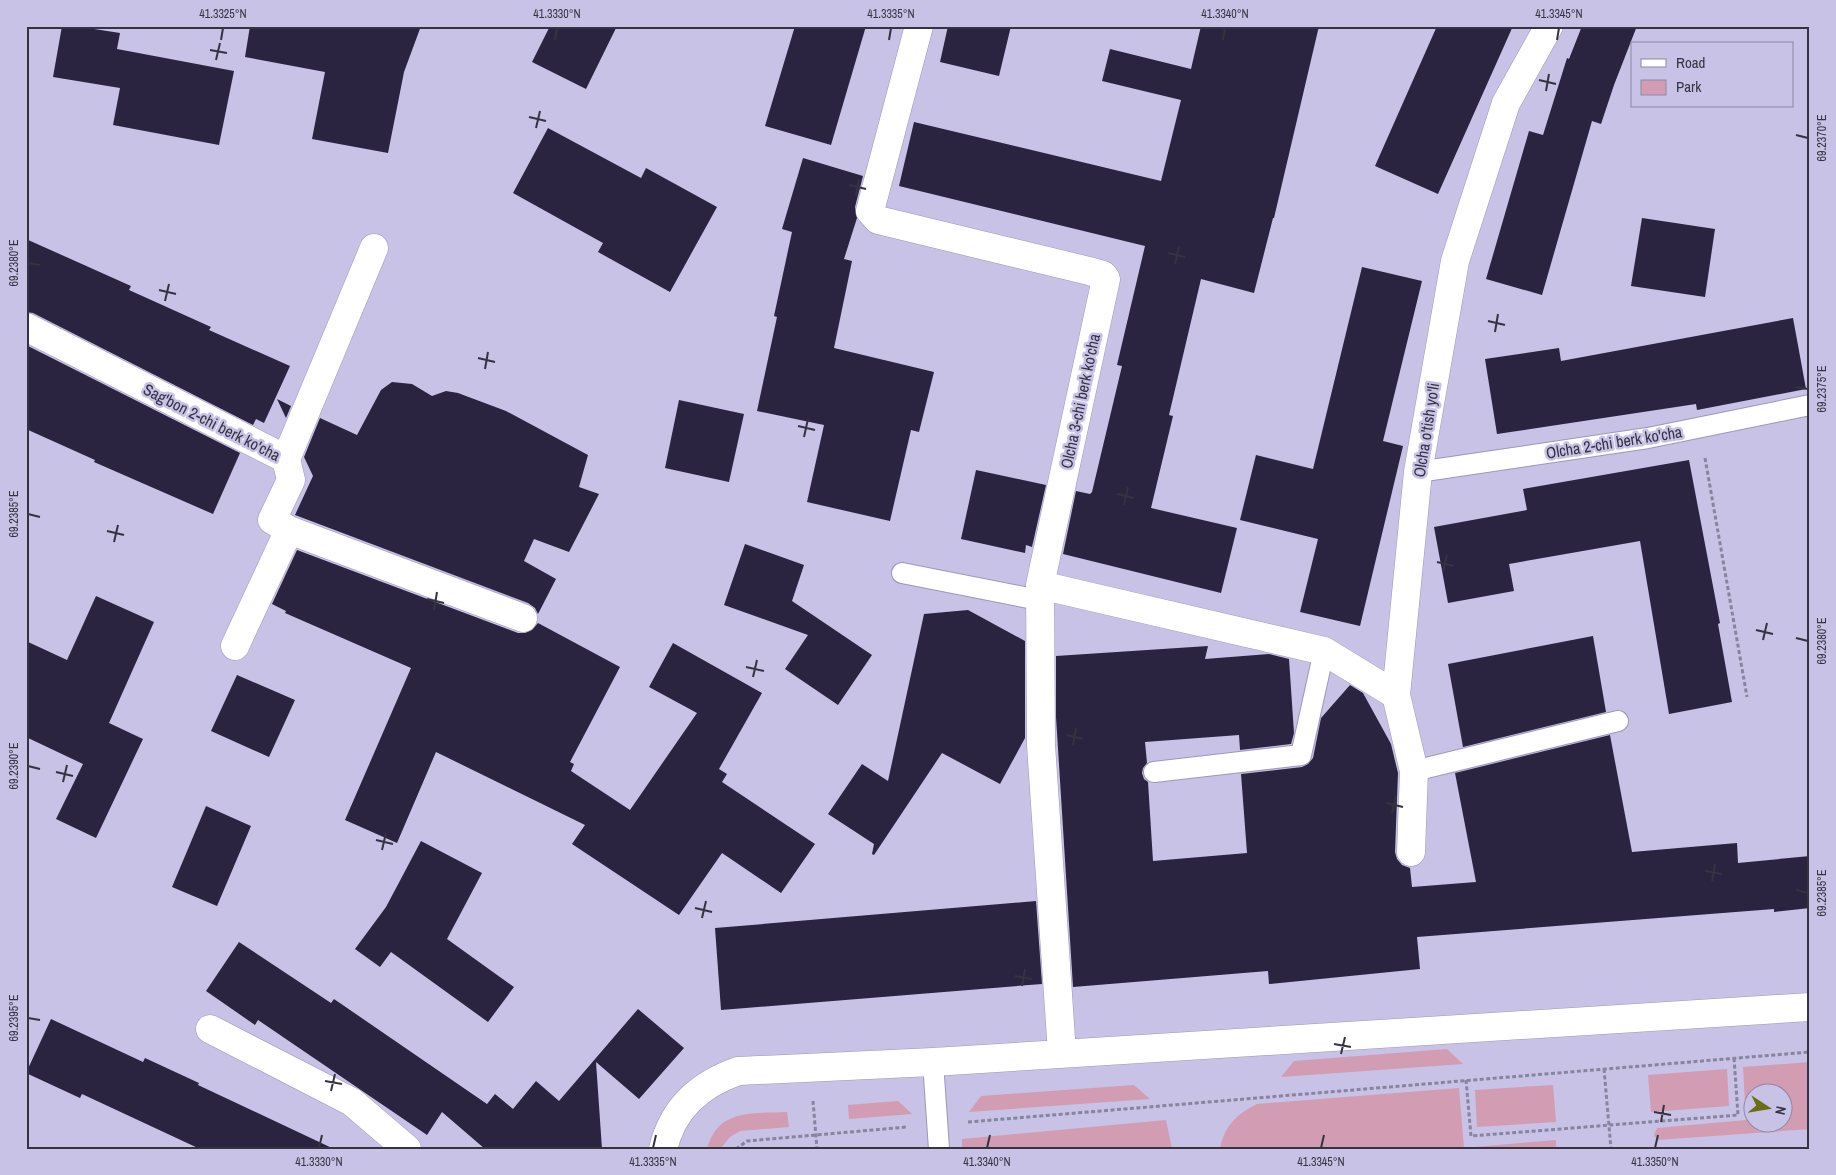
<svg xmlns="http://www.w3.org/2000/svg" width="1836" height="1175" font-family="'Archivo Narrow',sans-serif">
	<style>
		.green { fill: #d29cb2; fill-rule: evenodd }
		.building { fill: #2a2440 }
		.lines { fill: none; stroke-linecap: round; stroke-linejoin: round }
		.lane-casing { stroke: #9d97b9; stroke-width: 22 }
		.street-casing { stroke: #9d97b9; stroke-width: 29 }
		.path { stroke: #88849e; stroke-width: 3; stroke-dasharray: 4 2.5; stroke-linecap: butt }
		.lane { stroke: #fff; stroke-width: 20 }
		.street { stroke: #fff; stroke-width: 28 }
		.ticks { fill: none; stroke: #353241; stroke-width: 2 }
		.labels { text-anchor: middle; stroke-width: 5; stroke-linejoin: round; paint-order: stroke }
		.street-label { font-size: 16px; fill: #353241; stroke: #c7c2e6 }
		.neatline { fill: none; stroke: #353241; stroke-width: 2 }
		.ticks-label { font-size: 12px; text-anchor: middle; fill: #353241 }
	</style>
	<rect width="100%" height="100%" fill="#c7c2e6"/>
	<path class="green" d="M 1447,1049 L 1463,1064 L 1281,1077 L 1294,1061 Z
		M 1810,1062 L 1810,1129 L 1657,1140 L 1654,1135 L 1657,1128 L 1746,1120 L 1743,1067 ZM 1754,1092 L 1784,1092 L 1784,1122 L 1754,1122 Z
		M 1727,1069 L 1729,1106 L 1651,1112 L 1648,1075 Z
		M 1134,1085 L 1150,1099 L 969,1112 L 981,1096 Z
		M 1553,1085 L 1556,1122 L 1477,1127 L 1475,1090 Z
		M 1459,1088 L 1464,1148 L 1556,1140 L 1556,1148 L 1220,1149 C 1224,1126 1237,1114 1257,1104 Z
		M 898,1101 L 912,1114 L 849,1119 L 848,1105 Z
		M 787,1112 L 789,1127 L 740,1131 L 730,1137 L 720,1149 L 707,1149 C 718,1108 753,1114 787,1112 Z
		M 1166,1120 L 1172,1149 L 962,1149 L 962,1139 Z"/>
	<path class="building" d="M 62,26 L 75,26 L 120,33 L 117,49 L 234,71 L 219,145 L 113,125 L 120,88 L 53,77 Z
		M 250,26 L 421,26 L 404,72 L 388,153 L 312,139 L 325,72 L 245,57 Z
		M 550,26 L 617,26 L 586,89 L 532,62 Z
		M 795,26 L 866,26 L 831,145 L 765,126 Z
		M 948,26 L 1011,26 L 999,76 L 940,62 Z
		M 1201,26 L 1319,26 L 1274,218 L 1273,218 L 1254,293 L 1201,279 L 1169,415 L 1173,416 L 1151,508 L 1237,528 L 1221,593 L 1063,554 L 1076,491 L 1090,494 L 1092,492 L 1122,366 L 1117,365 L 1145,246 L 899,186 L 914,122 L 1161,181 L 1181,100 L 1102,81 L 1110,49 L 1191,69 Z
		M 1437,26 L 1513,26 L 1438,194 L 1375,166 Z
		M 1582,26 L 1637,26 L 1614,85 L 1601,124 L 1592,121 L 1542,295 L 1486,279 L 1529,131 L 1543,135 L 1567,58 L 1569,59 Z
		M 548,128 L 641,178 L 646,168 L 717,207 L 670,292 L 598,252 L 603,243 L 513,193 Z
		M 803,158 L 863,176 L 855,207 L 857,218 L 844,259 L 852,261 L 834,348 L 934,372 L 919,432 L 911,430 L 890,521 L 807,502 L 824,425 L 757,411 L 777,317 L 774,316 L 792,232 L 782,229 Z
		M 1642,218 L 1715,229 L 1705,297 L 1631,286 Z
		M 26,239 L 131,286 L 129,290 L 211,327 L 209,330 L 290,366 L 264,423 L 256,419 L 253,425 L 33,313 L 26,312 Z
		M 1362,267 L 1422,281 L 1383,441 L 1403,446 L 1360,626 L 1300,612 L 1318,539 L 1240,520 L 1256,455 L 1313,469 Z
		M 1793,318 L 1806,389 L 1697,410 L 1696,404 L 1497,434 L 1485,359 L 1559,348 L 1561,361 Z
		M 26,345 L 240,453 L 213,514 L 94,462 L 95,460 L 26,429 Z
		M 392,382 L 412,384 L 432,396 L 446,391 L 458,393 L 506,411 L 588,455 L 579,487 L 599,494 L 569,552 L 534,539 L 524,561 L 556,579 L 538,614 L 535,608 L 528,603 L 295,515 L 313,476 L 304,457 L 320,418 L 357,435 L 381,390 Z
		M 277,399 L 291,406 L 286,418 Z
		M 679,400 L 744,414 L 729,482 L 665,468 Z
		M 1689,460 L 1720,623 L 1718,624 L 1732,702 L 1669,714 L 1640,541 L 1509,564 L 1514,591 L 1448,603 L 1434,527 L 1527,510 L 1523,489 Z
		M 976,470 L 1046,485 L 1032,547 L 1026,545 L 1025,553 L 961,539 Z
		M 745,544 L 804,565 L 792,601 L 872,655 L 838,705 L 785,669 L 808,635 L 724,605 Z
		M 297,550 L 518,633 L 525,633 L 532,630 L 538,623 L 620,667 L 570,762 L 574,764 L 571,771 L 630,810 L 697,713 L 649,687 L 673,643 L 762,693 L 719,769 L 727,774 L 722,782 L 815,844 L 781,893 L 722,853 L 679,915 L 572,844 L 585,825 L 436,752 L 397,843 L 345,820 L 411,668 L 285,613 L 286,611 L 272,604 Z
		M 96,596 L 154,622 L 109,723 L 143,739 L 96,838 L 56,819 L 83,764 L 26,737 L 26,641 L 67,660 Z
		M 968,610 L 1025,641 L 1025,738 L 1000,784 L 942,753 L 874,855 L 872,854 L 874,844 L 828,814 L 862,764 L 888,781 L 924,614 Z
		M 1593,636 L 1606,712 L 1463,747 L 1448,664 Z
		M 1208,646 L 1205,659 L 1269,654 L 1289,659 L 1294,733 L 1291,744 L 1240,750 L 1239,735 L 1145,742 L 1147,763 L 1143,768 L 1142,773 L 1144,779 L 1148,782 L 1153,861 L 1247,853 L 1241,774 L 1302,767 L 1308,764 L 1313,758 L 1321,718 L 1350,685 L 1363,693 L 1391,744 L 1398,773 L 1395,852 L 1397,859 L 1402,865 L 1410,868 L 1412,887 L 1476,882 L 1455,773 L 1610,735 L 1632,852 L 1737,843 L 1738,863 L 1810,856 L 1810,908 L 1774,912 L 1774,909 L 1417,937 L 1420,969 L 1269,984 L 1268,971 L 1073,987 L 1056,717 L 1056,656 Z
		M 237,675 L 295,700 L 269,757 L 211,731 Z
		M 206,806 L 251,826 L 217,906 L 172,887 Z
		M 421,841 L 482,873 L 447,939 L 514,987 L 488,1022 L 391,952 L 380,967 L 355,949 L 386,907 Z
		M 1036,901 L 1042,984 L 721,1010 L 715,928 Z
		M 239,942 L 331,1003 L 334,999 L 487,1104 L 495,1094 L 513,1109 L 536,1081 L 559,1101 L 638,1009 L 684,1048 L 639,1099 L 596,1062 L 602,1149 L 485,1149 L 442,1112 L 427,1135 L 258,1020 L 255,1025 L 206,991 Z
		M 51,1019 L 143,1062 L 145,1058 L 199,1083 L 198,1085 L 334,1149 L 200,1149 L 82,1094 L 80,1098 L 26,1073 Z"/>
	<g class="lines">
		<defs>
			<path id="lane" d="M 1418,472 L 1648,438 L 1810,405
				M 902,573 L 1039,600
				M 1414,771 L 1618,721
				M 1154,772 L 1301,755 L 1324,651
				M 933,1062 L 939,1149"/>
			<path id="street" d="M 919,26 L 870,211 L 878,220 L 1089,271 L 1103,275 L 1106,279 L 1040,585 L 1041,745 L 1062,1053
				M 26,327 L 286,459 L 291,480 L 272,520 L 289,530 L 523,618
				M 286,459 L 374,248
				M 1040,585 L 1324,651 L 1396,695
				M 235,646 L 289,530
				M 1411,852 L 1414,771 L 1396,695 L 1418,472 L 1455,261 L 1506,103 L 1549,26
				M 210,1029 L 352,1102 L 407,1149
				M 663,1149 C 673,1108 699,1085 738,1071 L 933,1062 L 1810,1007"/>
		</defs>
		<use href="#lane" class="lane-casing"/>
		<use href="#street" class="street-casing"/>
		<path class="path" d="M 1705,458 L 1747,697
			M 1604,1069 L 1611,1149
			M 1466,1080 L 1471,1136 L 1738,1115 L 1734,1058
			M 813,1101 L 817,1149
			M 968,1122 L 1810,1052
			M 736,1149 L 747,1141 L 907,1127"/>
		<use href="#lane" class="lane"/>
		<use href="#street" class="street"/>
	</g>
	<path class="ticks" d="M 221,40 L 223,28M 555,40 L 557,28M 889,40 L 891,28M 1223,40 L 1225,28M 1557,40 L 1559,28M 210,50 L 227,53M 216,60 L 220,43M 1539,80 L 1556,84M 1546,91 L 1549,74M 529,117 L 546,121M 536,128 L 540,111M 1796,135 L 1808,138M 849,185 L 866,189M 856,196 L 859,179M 1168,253 L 1185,257M 28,263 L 40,265M 1175,264 L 1179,247M 159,290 L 176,294M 165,301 L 169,284M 1488,321 L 1505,325M 1495,332 L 1498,314M 478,358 L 495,362M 485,369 L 488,352M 1796,387 L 1808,389M 798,426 L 815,430M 804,437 L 808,419M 1117,494 L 1134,498M 1124,505 L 1128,487M 28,514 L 40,517M 107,531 L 124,535M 114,542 L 118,525M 1437,562 L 1454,566M 1443,572 L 1447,555M 427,599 L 444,603M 434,610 L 437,592M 1756,630 L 1773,634M 1796,638 L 1808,641M 1763,640 L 1767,623M 746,667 L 764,671M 753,677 L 757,660M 1066,735 L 1083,739M 1073,745 L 1076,728M 28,766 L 40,769M 56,772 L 73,776M 63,782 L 67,765M 1386,803 L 1403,807M 1392,813 L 1396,796M 376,840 L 393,844M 382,850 L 386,833M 1705,871 L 1722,874M 1712,881 L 1715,864M 1796,890 L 1808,893M 695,908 L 712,912M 702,918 L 706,901M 1015,976 L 1032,979M 1022,986 L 1025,969M 28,1018 L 40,1020M 1334,1044 L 1351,1047M 1341,1054 L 1345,1037M 325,1081 L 342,1084M 331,1091 L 335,1074M 1654,1112 L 1671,1115M 1661,1122 L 1664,1105M 319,1148 L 322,1135M 653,1148 L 656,1135M 987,1148 L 990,1135M 1321,1148 L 1324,1135M 1655,1148 L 1658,1135"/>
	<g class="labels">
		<g class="street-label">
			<text transform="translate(1080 401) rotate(-78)" y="6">Olcha 3-chi berk ko'cha</text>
			<text transform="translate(212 422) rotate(27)" y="6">Sag'bon 2-chi berk ko'cha</text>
			<text transform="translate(1426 430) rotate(-81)" y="6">Olcha o'tish yo'li</text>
			<text transform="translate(1614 442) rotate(-9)" y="6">Olcha 2-chi berk ko'cha</text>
		</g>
	</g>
	<rect width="1836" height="1175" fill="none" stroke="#c7c2e6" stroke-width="55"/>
	<rect x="1631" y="42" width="162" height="65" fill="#c7c2e6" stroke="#8d88a4"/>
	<rect x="1641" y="59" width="25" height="8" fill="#ffffff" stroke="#8d88a4"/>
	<text x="1676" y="68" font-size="15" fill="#353241">Road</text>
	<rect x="1641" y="80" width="25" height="15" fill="#d29cb2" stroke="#8d88a4"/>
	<text x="1676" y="92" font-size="15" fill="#353241">Park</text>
	<g transform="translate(1768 1108) rotate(102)"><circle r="24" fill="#c7c2e6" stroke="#8d88a4"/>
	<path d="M0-4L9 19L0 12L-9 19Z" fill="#6b6f14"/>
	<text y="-8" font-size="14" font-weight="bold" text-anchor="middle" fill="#353241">N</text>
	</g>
	<rect x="28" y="28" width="1780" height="1120" class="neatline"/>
	<g class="ticks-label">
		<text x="223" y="18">41.3325°N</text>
		<text x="557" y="18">41.3330°N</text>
		<text x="891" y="18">41.3335°N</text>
		<text x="1225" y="18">41.3340°N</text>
		<text x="1559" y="18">41.3345°N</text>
		<text transform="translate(1822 138) rotate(-90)" y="4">69.2370°E</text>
		<text transform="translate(14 263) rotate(-90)" y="4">69.2380°E</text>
		<text transform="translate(1822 389) rotate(-90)" y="4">69.2375°E</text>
		<text transform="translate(14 514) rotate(-90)" y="4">69.2385°E</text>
		<text transform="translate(1822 641) rotate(-90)" y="4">69.2380°E</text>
		<text transform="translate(14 766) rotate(-90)" y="4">69.2390°E</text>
		<text transform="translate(1822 893) rotate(-90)" y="4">69.2385°E</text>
		<text transform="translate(14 1018) rotate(-90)" y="4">69.2395°E</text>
		<text x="319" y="1166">41.3330°N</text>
		<text x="653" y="1166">41.3335°N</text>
		<text x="987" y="1166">41.3340°N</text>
		<text x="1321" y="1166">41.3345°N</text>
		<text x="1655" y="1166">41.3350°N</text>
	</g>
</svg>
